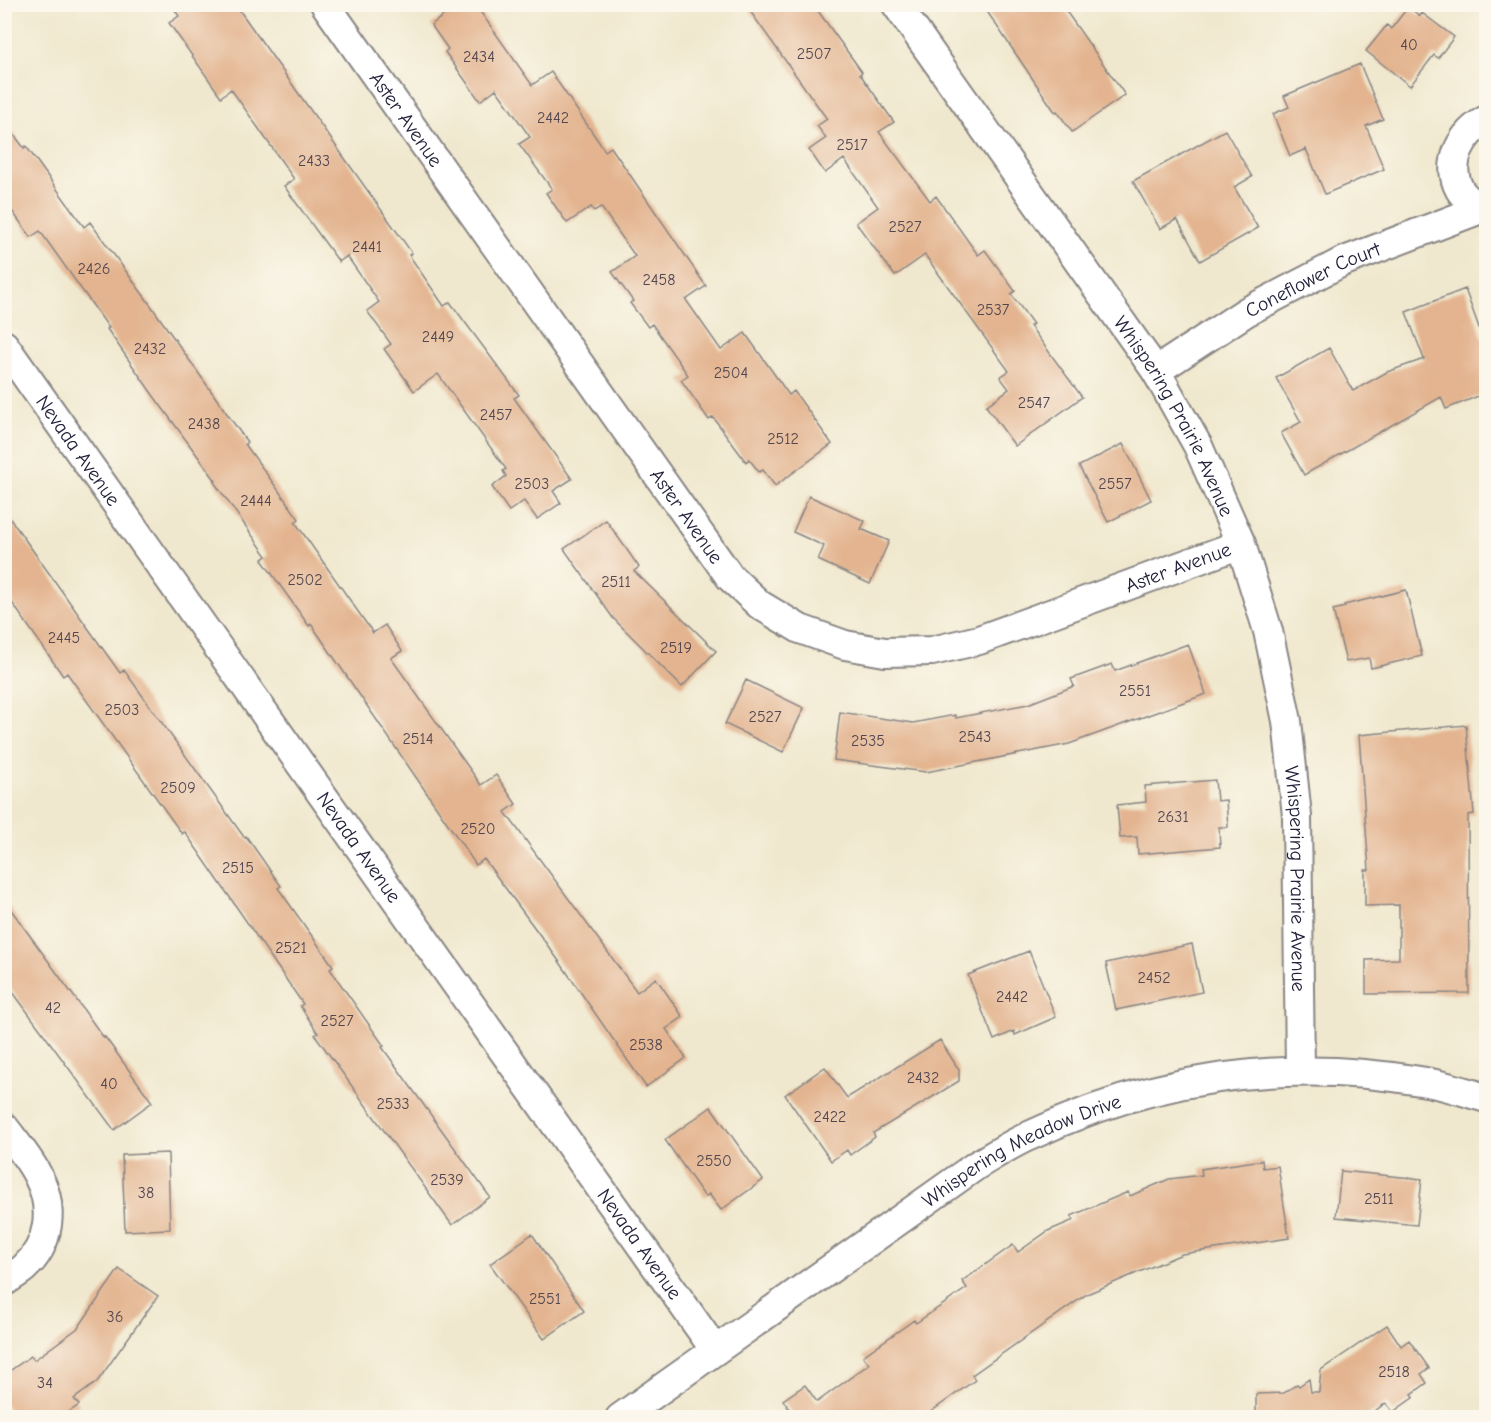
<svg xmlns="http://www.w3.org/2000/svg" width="1491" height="1422" font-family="'Comic Neue',sans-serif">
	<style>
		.building { fill: #e3b48f }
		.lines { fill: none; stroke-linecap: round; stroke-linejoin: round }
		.street-casing { stroke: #898584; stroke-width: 32 }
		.street { stroke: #fff; stroke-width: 28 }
		.labels { text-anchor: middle; stroke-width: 4.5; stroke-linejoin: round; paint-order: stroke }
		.number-label { font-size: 16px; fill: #524650 }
		.street-label { font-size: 20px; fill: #22223b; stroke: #fbf7ec }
	</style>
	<rect width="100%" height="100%" fill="#fbf7ec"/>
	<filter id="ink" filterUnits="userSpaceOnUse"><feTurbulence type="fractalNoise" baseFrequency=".0167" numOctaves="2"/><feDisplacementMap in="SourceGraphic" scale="12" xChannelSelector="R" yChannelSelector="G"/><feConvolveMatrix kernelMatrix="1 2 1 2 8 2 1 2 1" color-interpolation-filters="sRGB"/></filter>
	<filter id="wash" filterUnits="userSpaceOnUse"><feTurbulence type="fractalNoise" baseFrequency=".008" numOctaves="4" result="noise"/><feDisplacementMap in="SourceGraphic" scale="24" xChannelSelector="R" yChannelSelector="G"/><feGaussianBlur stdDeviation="1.35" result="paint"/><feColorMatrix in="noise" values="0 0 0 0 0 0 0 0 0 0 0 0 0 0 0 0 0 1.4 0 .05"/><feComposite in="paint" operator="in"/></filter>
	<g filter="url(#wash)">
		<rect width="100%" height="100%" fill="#f0e8ce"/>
		<g id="blocks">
			<path class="building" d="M 171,4 L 235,4 L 412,253 L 409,255 L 444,306 L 450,302 L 519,395 L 514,398 L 572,479 L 553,491 L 561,503 L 537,519 L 524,501 L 509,511 L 492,487 L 506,476 L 503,471 L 506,469 L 438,374 L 414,391 L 384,349 L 391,344 L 367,311 L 379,302 L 347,256 L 339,262 L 284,186 L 294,179 L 231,89 L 221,97 L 169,23 L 179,16 Z
				M 459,4 L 475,4 L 532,85 L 551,72 L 605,151 L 611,147 L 706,286 L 686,300 L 721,350 L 745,333 L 789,395 L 794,391 L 832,444 L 775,486 L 763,470 L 759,472 L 749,459 L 746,462 L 713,417 L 709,420 L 681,380 L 688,375 L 652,324 L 648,327 L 630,303 L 633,301 L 612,272 L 635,256 L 601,207 L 594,211 L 591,207 L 567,223 L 546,193 L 552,189 L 519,144 L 530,137 L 496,89 L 480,101 L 445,52 L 448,49 L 431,25 Z
				M 745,4 L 813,4 L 862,72 L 860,74 L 894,122 L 879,132 L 930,201 L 936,196 L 978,255 L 985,250 L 1015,291 L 1011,294 L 1033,324 L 1030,326 L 1082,397 L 1015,446 L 986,406 L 1009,389 L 1000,377 L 1009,371 L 925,255 L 895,276 L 856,223 L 878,207 L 844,159 L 825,173 L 809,150 L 826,138 L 817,126 L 827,119 Z
				M 982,4 L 1061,4 L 1125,95 L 1072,132 L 1057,111 L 1055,112 Z
				M 1408,7 L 1420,16 L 1422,13 L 1454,37 L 1438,58 L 1434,55 L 1410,86 L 1366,51 L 1387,25 L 1391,29 Z
				M 1360,64 L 1383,119 L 1366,126 L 1384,169 L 1325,194 L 1306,149 L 1290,156 L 1273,114 L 1289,107 L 1284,96 Z
				M 4,121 L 24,148 L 26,146 L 84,227 L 90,222 L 147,300 L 247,442 L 245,444 L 299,519 L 295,522 L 373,633 L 385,625 L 402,651 L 391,658 L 481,785 L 496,775 L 516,804 L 505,812 L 637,992 L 656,978 L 683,1017 L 666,1029 L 686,1058 L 646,1087 L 559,961 L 484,859 L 476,865 L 311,624 L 309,626 L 262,560 L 267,556 L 214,482 L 216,481 L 153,395 L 107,329 L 109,328 L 40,231 L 31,237 L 4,200 Z
				M 1225,130 L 1252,177 L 1234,187 L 1258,228 L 1200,261 L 1177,219 L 1160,229 L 1133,181 Z
				M 1465,289 L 1486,347 L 1486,393 L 1446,409 L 1441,397 L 1304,475 L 1281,433 L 1301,422 L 1276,378 L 1329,348 L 1353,391 L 1387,372 L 1424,359 L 1406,312 Z
				M 1123,444 L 1151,500 L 1108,522 L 1079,466 Z
				M 809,496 L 865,521 L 861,529 L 889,541 L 870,584 L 818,560 L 824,546 L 793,532 Z
				M 4,510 L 120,673 L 124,670 L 244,837 L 246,836 L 281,886 L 278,888 L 333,966 L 330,969 L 384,1046 L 382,1047 L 490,1197 L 452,1225 L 315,1035 L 318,1033 L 300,1006 L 303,1004 L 185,832 L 182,834 L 67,673 L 63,676 L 4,591 Z
				M 606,520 L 639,567 L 634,571 L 716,651 L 682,687 L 613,618 L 564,549 Z
				M 1406,590 L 1422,656 L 1371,668 L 1369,658 L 1346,662 L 1333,610 L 1345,607 L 1344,605 Z
				M 1188,644 L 1206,694 L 1069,744 L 926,772 L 834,760 L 840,712 L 913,723 L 955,715 L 956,718 L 1028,704 L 1074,686 L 1071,679 L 1112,664 L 1115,671 Z
				M 746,680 L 804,708 L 783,752 L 725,724 Z
				M 1466,725 L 1474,814 L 1468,815 L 1469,993 L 1366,994 L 1366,960 L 1399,959 L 1399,905 L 1365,906 L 1365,870 L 1369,870 L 1359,735 Z
				M 1215,780 L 1217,801 L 1226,800 L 1228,827 L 1219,827 L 1220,847 L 1138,854 L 1137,837 L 1120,838 L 1117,805 L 1146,802 L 1145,786 Z
				M 4,900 L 104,1038 L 105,1037 L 152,1102 L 114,1130 L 4,980 Z
				M 1192,944 L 1202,992 L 1116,1010 L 1106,963 Z
				M 1029,951 L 1056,1017 L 1015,1035 L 1014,1031 L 994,1040 L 968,975 Z
				M 940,1040 L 959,1070 L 959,1081 L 873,1133 L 875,1137 L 850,1155 L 847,1150 L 831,1161 L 785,1095 L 825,1067 L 847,1098 Z
				M 711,1107 L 763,1180 L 721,1210 L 709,1194 L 705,1197 L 665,1140 Z
				M 168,1153 L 170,1229 L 125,1231 L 122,1155 Z
				M 1262,1160 L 1263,1168 L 1278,1166 L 1289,1238 L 1182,1254 L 1087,1294 L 972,1375 L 975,1380 L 922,1418 L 795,1418 L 783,1400 L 805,1385 L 817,1402 L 869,1364 L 863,1356 L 914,1320 L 916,1323 L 967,1288 L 962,1281 L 1013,1245 L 1018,1252 L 1048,1231 L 1074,1220 L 1071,1216 L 1128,1192 L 1130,1196 L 1169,1179 L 1202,1175 L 1201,1169 Z
				M 1341,1171 L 1422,1179 L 1417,1225 L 1336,1217 Z
				M 532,1234 L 584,1311 L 544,1339 L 490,1264 Z
				M 119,1269 L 158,1296 L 97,1382 L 74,1399 L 79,1405 L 60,1418 L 15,1418 L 4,1403 L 4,1375 L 31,1356 L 34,1360 L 78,1328 Z
				M 1387,1325 L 1401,1346 L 1409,1340 L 1429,1368 L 1421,1374 L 1427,1383 L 1412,1394 L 1414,1397 L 1393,1412 L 1386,1403 L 1365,1418 L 1249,1418 L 1256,1413 L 1256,1394 L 1284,1393 L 1297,1384 L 1299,1386 L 1309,1379 L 1311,1392 L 1319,1392 L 1321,1370 Z"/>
		</g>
	</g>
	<g filter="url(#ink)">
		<use href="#blocks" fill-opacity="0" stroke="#898584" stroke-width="1.5"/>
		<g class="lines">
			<defs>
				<g id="street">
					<path id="s1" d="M 325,4 L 730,577 L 760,605 L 800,629 L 845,645 L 885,652 L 932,651 L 979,640 L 1241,544"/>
					<path id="s2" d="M 896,4 L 1156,371 L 1198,446 L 1241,544 L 1268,631 L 1287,721 L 1297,816 L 1300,1070"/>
					<path d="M 1480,209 C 1474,204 1464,197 1460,190 C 1445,163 1462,133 1486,120"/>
					<path id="s3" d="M 4,345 L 715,1350"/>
					<path id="s4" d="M 1156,371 L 1246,312 L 1342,262 L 1486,207"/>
					<path d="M 4,1127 C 16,1143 31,1160 39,1178 C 54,1208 50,1245 24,1268 C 18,1273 11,1277 4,1282"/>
					<path id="s5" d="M 620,1418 L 977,1165 C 994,1155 1011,1144 1029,1136 C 1153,1077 1284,1058 1420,1081 C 1442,1084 1465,1092 1486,1098"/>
				</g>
			</defs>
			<use href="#street" class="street-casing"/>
			<use href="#street" class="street"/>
		</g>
	</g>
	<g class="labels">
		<g class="number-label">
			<text x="1409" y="50">40</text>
			<text x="814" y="59">2507</text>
			<text x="479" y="62">2434</text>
			<text x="553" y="123">2442</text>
			<text x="852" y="150">2517</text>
			<text x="314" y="166">2433</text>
			<text x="905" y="232">2527</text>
			<text x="367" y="252">2441</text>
			<text x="94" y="274">2426</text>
			<text x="659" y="285">2458</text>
			<text x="993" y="315">2537</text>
			<text x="438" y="342">2449</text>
			<text x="150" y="354">2432</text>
			<text x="731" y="378">2504</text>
			<text x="1034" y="408">2547</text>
			<text x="496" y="420">2457</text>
			<text x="204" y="429">2438</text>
			<text x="783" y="444">2512</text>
			<text x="532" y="489">2503</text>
			<text x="1115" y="489">2557</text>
			<text x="256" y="506">2444</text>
			<text x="305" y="585">2502</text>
			<text x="616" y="587">2511</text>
			<text x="64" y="643">2445</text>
			<text x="676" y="653">2519</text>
			<text x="1135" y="696">2551</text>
			<text x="122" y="715">2503</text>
			<text x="765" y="722">2527</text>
			<text x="975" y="742">2543</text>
			<text x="418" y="744">2514</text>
			<text x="868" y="746">2535</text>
			<text x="178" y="793">2509</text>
			<text x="1173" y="822">2631</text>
			<text x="478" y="834">2520</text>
			<text x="238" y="873">2515</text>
			<text x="291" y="953">2521</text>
			<text x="1154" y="983">2452</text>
			<text x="1012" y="1002">2442</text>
			<text x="53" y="1013">42</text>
			<text x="337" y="1026">2527</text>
			<text x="646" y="1050">2538</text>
			<text x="923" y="1083">2432</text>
			<text x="109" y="1089">40</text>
			<text x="393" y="1109">2533</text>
			<text x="830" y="1122">2422</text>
			<text x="714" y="1166">2550</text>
			<text x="447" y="1185">2539</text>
			<text x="146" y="1198">38</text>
			<text x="1379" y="1204">2511</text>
			<text x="545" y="1304">2551</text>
			<text x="115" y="1322">36</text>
			<text x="1394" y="1377">2518</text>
			<text x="45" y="1388">34</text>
		</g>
		<g class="street-label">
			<text dy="7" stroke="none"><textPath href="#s1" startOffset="141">Aster Avenue</textPath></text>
			<text dy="7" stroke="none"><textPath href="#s4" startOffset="182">Coneflower Court</textPath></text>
			<text dy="7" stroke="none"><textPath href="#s2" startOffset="498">Whispering Prairie Avenue</textPath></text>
			<text dy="7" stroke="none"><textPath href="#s3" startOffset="129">Nevada Avenue</textPath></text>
			<text dy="7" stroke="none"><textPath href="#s1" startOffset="627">Aster Avenue</textPath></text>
			<text dy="7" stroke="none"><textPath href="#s1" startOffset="1185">Aster Avenue</textPath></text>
			<text dy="7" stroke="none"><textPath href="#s3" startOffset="615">Nevada Avenue</textPath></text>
			<text dy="7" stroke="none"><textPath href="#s2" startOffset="984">Whispering Prairie Avenue</textPath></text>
			<text dy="7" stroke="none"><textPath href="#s5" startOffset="484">Whispering Meadow Drive</textPath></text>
			<text dy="7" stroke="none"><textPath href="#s3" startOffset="1101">Nevada Avenue</textPath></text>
		</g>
	</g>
	<rect width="1491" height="1422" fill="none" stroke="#fbf7ec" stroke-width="24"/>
</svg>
